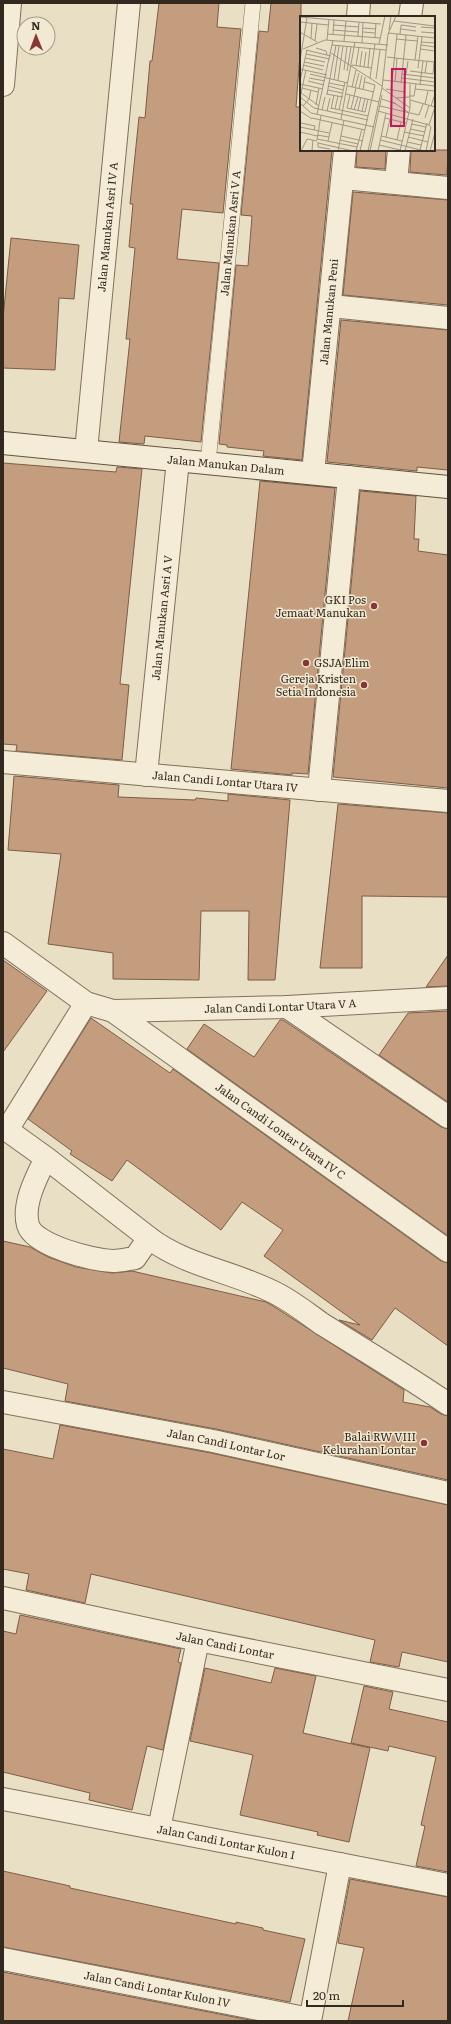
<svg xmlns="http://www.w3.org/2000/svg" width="451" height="2024" font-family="Literata,serif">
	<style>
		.building { fill: #c39d7e; stroke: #7d5d45 }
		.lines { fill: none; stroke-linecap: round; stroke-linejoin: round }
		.lane-casing { stroke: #81715c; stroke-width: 16 }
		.street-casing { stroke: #81715c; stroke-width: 24 }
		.secondary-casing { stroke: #63533f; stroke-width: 24 }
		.lane { stroke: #f4ecd6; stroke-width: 15 }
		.street { stroke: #f4ecd6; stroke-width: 22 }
		.secondary { stroke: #f4ecd6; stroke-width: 22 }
		.poi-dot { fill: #893633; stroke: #f1e9d2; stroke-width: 1.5 }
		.labels { text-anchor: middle; stroke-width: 3; stroke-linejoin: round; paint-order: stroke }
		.street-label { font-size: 11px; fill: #33291f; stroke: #f1e9d2 }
		.poi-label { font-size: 11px; fill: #33291f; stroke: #f1e9d2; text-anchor: end }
		.inset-road { fill: none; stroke: #a09682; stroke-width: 1 }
		.view { fill: #c2185b; fill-opacity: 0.15; stroke: #c2185b; stroke-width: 2 }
		.inset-edge { fill: none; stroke: #33291f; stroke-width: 2 }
	</style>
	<rect width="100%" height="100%" fill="#e9dfc4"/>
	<path class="building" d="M 159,3 L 219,3 L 217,27 L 241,29 L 223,213 L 182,209 L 177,259 L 219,263 L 201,442 L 145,436 L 144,444 L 119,442 L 130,339 L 126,339 L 135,248 L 129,247 L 133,204 L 130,204 L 139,117 L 145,118 L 150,61 L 152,61 Z
		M 271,3 L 301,3 L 301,41 L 296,107 L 301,107 L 301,150 L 332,150 L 302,460 L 263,456 L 264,451 L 227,447 L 227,445 L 219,444 L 236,265 L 248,266 L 252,216 L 241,215 L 259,31 L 268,32 Z
		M 357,150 L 386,150 L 385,169 L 356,167 Z
		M 411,150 L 448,150 L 447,175 L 410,172 Z
		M 353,192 L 448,200 L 448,305 L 343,295 Z
		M 11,238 L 79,245 L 74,299 L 59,298 L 55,370 L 3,368 L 3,318 Z
		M 341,320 L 448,330 L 448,470 L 417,467 L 417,471 L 327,462 Z
		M 3,463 L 116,472 L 117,467 L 142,469 L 120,684 L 129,685 L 122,760 L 16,751 L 17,745 L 3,744 Z
		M 260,481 L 335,488 L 308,774 L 292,773 L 292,775 L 231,769 Z
		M 360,491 L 416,496 L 414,539 L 419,539 L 418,551 L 448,555 L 448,788 L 333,777 Z
		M 14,776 L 119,785 L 118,797 L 195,800 L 196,798 L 228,801 L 228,794 L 290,800 L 275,980 L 248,980 L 249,911 L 201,911 L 199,980 L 113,979 L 113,953 L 48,944 L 61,854 L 8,850 Z
		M 338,804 L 448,813 L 448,897 L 362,896 L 362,968 L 320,968 Z
		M 448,955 L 448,986 L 426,987 Z
		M 3,960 L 47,991 L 3,1052 Z
		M 448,1011 L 448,1102 L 379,1055 L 408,1013 Z
		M 91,1018 L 170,1073 L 173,1069 L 441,1261 L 448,1263 L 448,1346 L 395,1308 L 372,1340 L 339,1320 L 360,1325 L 264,1256 L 283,1230 L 242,1202 L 221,1230 L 127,1160 L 112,1181 L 70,1154 L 72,1151 L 28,1119 Z
		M 280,1020 L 283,1020 L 441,1127 L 448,1129 L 448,1236 L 187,1049 L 204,1024 L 254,1057 Z
		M 3,1241 L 30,1247 L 48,1257 L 76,1267 L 112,1273 L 132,1271 L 266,1302 L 273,1306 L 404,1390 L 403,1402 L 430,1407 L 441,1414 L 448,1416 L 448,1480 L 216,1429 L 65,1401 L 68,1384 L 3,1368 Z
		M 60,1425 L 211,1453 L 448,1505 L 448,1662 L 402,1652 L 399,1667 L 370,1662 L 375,1640 L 91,1574 L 85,1603 L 26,1590 L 29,1574 L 3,1569 L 3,1449 L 53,1459 Z
		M 20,1615 L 181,1649 L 178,1662 L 181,1663 L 163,1750 L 147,1746 L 132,1810 L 89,1800 L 90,1793 L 3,1772 L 3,1631 L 16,1634 Z
		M 205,1668 L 271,1683 L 275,1668 L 316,1676 L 303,1733 L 370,1748 L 349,1842 L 317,1835 L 318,1832 L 240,1815 L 253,1755 L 190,1741 Z
		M 364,1686 L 393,1692 L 389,1709 L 448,1722 L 448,1872 L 416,1866 L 425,1826 L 421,1825 L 436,1757 L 389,1746 L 388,1751 L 351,1743 Z
		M 3,1871 L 70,1886 L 70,1888 L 236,1924 L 236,1922 L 263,1928 L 263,1930 L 305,1939 L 290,2002 L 3,1947 Z
		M 350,1879 L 448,1897 L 448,2021 L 348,2021 L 364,1948 L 338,1943 Z
		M 3,1972 L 255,2021 L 3,2021 Z"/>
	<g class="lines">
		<defs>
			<g id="lane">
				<path id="s1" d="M 208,463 L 253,3"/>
			</g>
			<g id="street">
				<path d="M 358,17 L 359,3"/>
				<path d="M 410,17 L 412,3"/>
				<path d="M 3,85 L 10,3"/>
				<path d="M 343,178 L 448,188"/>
				<path d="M 396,182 L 399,150"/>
				<path d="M 331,306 L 448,318"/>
				<path id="s2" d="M 86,451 L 129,3"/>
				<path id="s3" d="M 313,473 L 345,150"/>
				<path id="s4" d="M 3,762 L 448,801"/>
				<path id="s5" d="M 146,775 L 178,460"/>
				<path d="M 319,790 L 349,477"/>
				<path id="s6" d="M 3,943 L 86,1003 L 113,1011 L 287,1007 L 448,998"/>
				<path d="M 287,1007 L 448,1117"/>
				<path id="s7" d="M 113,1011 L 448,1251"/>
				<path d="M 3,1130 L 7,1130 L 46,1158 L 149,1238 L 135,1258 C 128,1259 120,1261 113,1261 C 93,1260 34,1246 28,1225 C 22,1204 37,1176 46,1158"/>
				<path d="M 7,1130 L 86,1003"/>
				<path d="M 149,1238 C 187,1267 237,1272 279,1295 C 294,1303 308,1314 322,1324 C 364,1350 407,1376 448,1404"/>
				<path id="s8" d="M 3,1402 L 213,1441 L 448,1493"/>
				<path id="s9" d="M 3,1598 L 198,1640 L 448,1690"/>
				<path id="s10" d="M 3,1799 L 448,1885"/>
				<path d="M 159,1829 L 198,1640"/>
				<path id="s11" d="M 3,1959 L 310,2019"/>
				<path d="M 310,2021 L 340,1864"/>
			</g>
			<g id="secondary">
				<path id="s12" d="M 3,443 L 448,487"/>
			</g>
		</defs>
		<use href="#lane" class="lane-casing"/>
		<use href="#street" class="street-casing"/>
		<use href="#secondary" class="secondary-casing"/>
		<use href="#lane" class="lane"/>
		<use href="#street" class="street"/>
		<use href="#secondary" class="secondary"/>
	</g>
	<g class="poi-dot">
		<circle cx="374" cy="606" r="4"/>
		<circle cx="306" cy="663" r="4"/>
		<circle cx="364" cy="685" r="4"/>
		<circle cx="424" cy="1443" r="4"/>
	</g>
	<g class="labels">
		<g class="street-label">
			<text dy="4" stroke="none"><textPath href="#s2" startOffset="225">Jalan Manukan Asri IV A</textPath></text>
			<text dy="4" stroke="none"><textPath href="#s1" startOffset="231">Jalan Manukan Asri V A</textPath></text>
			<text dy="4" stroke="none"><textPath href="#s3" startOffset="162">Jalan Manukan Peni</textPath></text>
			<text dy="4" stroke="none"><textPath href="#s12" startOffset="224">Jalan Manukan Dalam</textPath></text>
			<text dy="4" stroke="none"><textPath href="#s5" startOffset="158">Jalan Manukan Asri A V</textPath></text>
			<text dy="4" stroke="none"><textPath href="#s4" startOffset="223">Jalan Candi Lontar Utara IV</textPath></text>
			<text dy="4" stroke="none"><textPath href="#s6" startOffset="298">Jalan Candi Lontar Utara V A</textPath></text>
			<text dy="4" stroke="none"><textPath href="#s7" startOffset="206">Jalan Candi Lontar Utara IV C</textPath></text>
			<text dy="4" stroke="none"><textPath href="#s8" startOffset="227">Jalan Candi Lontar Lor</textPath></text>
			<text dy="4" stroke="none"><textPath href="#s9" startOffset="227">Jalan Candi Lontar</textPath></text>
			<text dy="4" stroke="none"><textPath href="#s10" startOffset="227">Jalan Candi Lontar Kulon I</textPath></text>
			<text dy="4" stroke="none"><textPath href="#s11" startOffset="157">Jalan Candi Lontar Kulon IV</textPath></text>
		</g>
		<g class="poi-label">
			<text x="366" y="604">GKI Pos<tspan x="366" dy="13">Jemaat Manukan</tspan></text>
			<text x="314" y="667" text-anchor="start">GSJA Elim</text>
			<text x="356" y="683">Gereja Kristen<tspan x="356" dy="13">Setia Indonesia</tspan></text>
			<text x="416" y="1441">Balai RW VIII<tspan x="416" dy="13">Kelurahan Lontar</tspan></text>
		</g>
	</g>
	<g transform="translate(300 16)">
		<rect width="135" height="135" fill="#e9dfc4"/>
		<path class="inset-road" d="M 0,1 L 81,8M 94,5 L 135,10M 0,6 L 28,9M 33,9 L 59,11M 121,11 L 135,12M 63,12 L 76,13M 101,13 L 116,15M 33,14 L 58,16M 89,14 L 91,0M 0,16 L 17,26M 63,16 L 75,17M 121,16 L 135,17M 88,17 L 135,22M 27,18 L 80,22M 33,18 L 34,4M 100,18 L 101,9 L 116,11M 58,20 L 59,6M 11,22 L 12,7M 75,22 L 76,7M 96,23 L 117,25M 15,24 L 17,8M 27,24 L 29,3M 44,25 L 46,5M 121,26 L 135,27M 62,27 L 63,6M 79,28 L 85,0M 32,29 L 86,34M 121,29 L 135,31M 16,32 L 26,35 L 27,39M 3,33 L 25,24 L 88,29M 120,33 L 135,35M 6,34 L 31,40M 31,37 L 82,70M 6,38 L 30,43M 87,41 L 104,43M 5,42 L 25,46M 104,43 L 135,46M 0,44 L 7,2M 115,44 L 118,20M 4,46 L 24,50M 3,49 L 23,54M 52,49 L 71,52M 56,50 L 59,31M 60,50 L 62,35M 64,51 L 66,36M 68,51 L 70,32M 118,52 L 122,21M 0,53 L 27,59M 6,54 L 1,77 L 19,90M 44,54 L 47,30M 47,55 L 51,31M 110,55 L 133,58 L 134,46M 125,57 L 127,45M 10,58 L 48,67M 102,58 L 135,62M 106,59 L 108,45M 9,62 L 25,65M 70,62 L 75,28M 102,62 L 135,66M 76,63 L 80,34M 34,64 L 39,30M 38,64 L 43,30M 83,64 L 135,70M 0,65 L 7,34M 8,65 L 24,69M 95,66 L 97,42M 29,67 L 44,70M 101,67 L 106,19M 0,68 L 23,73M 120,69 L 123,45M 28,70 L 43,74M 48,70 L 74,76M 52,71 L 56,54M 2,72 L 18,76M 55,72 L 59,57M 82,72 L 110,92M 59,73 L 62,59M 86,73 L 105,76M 115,73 L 135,75M 28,74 L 42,77M 63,74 L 65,61M 91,74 L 97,18M 26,78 L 43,81M 27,78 L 36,29M 46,78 L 79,86M 109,80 L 114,80 L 116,68M 0,81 L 14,92 L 68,104M 96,82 L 109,81M 82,83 L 96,88 L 93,86M 110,84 L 135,91M 0,87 L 11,97 L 74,111M 96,88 L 108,96M 125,88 L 128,75M 16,89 L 19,72M 3,90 L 9,83 L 11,74M 80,90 L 119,99 L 123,88M 131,90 L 135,78M 31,92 L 68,100M 47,92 L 65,96M 47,92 L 50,79M 31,93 L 34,79M 35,93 L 38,80M 51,93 L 56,72M 22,94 L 25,81M 39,94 L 45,66M 54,94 L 58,81M 58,94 L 61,81M 0,95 L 12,103M 27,95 L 30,82M 62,95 L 65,82M 78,95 L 129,109M 65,96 L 68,83M 17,98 L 33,24M 12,102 L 65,114M 85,102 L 106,107M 125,102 L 129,89M 41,103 L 55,26M 1,107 L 15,110 L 14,114M 111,108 L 126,111M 129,109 L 135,91M 0,111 L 29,117M 110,113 L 125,116M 0,116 L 17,120M 104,116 L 124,120M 17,119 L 29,121M 41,120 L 63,125M 81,120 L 102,125M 86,121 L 90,103M 108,121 L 128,126M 17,123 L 57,131M 13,124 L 12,134 L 14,135M 17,124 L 21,99M 40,124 L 58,128M 80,124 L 125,135M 97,124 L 101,106M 28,125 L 32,107M 18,126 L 18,131 L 30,133M 107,126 L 121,129M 18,127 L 53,135M 79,129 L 100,134M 120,134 L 127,107M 1,135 L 7,123 L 17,125M 38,135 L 44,104M 56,135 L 62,113M 60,135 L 75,69 L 65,66M 68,135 L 82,72 L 88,18 L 96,0M 70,135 L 82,79M 78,135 L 86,97M 100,135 L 110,92 L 110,68M 105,135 L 113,103M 126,135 L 131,111 L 129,109M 130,135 L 135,116"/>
		<path class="view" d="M 92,53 L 105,53 L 104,110 L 91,110 Z"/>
		<rect width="135" height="135" class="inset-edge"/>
	</g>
	<rect width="451" height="2024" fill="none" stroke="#33291f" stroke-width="8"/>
	<g transform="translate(36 36) rotate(359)"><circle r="19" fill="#f1e9d2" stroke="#a59c8a"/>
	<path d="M0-3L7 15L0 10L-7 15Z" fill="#893633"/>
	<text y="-6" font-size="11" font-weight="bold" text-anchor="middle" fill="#33291f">N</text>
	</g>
	<path d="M307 2000v6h96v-6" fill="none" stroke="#33291f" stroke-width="2"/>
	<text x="313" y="2000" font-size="12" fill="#33291f" stroke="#f1e9d2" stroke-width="3" paint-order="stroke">20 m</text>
</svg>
